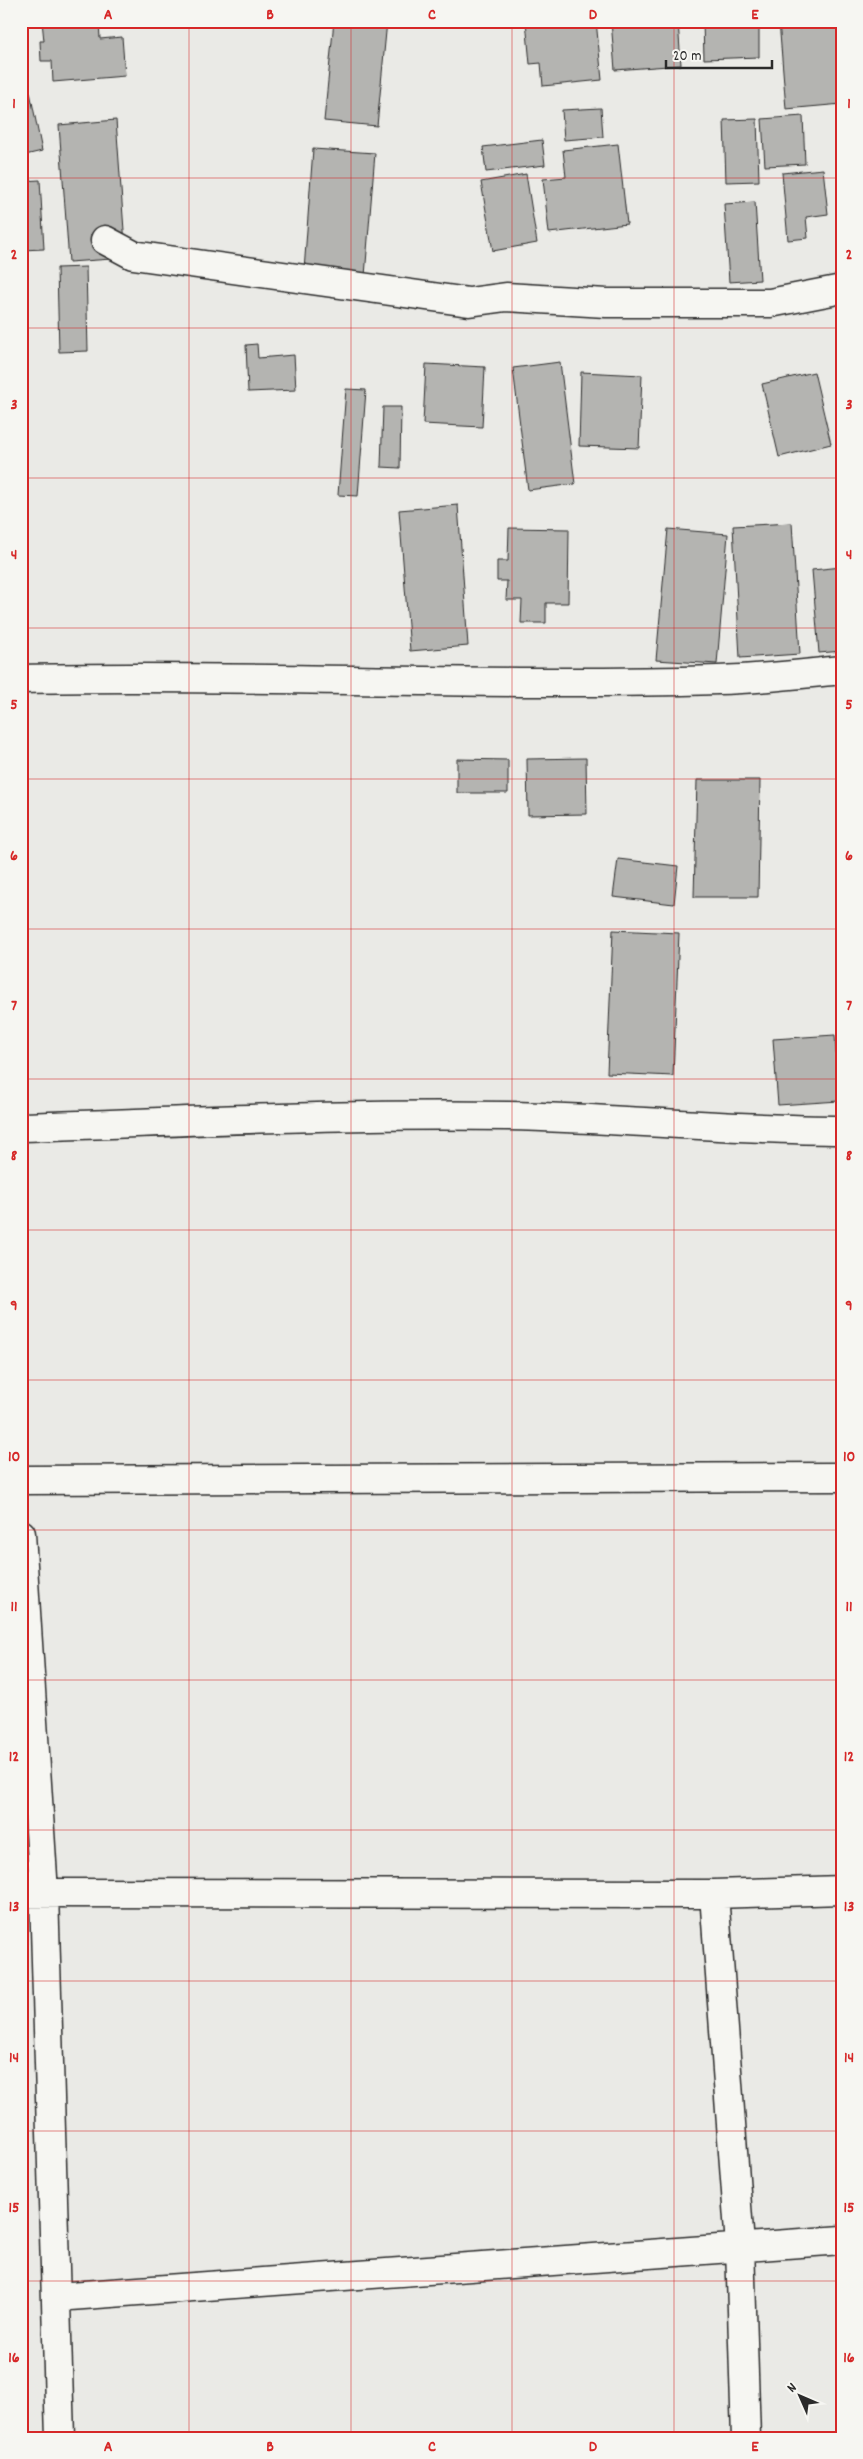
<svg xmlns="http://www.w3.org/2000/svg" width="863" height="2459" font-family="Dekko,sans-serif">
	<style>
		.building { fill: #b4b4b1; stroke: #2b2b2b }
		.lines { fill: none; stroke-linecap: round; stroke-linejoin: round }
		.minor-casing { stroke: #2b2b2b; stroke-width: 31 }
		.minor { stroke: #f6f6f2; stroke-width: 28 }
		.grid { fill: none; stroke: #d62828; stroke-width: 1; stroke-opacity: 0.55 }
		.neatline { fill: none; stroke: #d62828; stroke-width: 2 }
		.grid-label { font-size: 16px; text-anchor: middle; font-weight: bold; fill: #d62828 }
	</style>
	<rect width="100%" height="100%" fill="#eaeae6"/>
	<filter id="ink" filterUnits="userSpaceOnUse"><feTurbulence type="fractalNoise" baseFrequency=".02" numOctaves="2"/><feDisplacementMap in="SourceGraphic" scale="10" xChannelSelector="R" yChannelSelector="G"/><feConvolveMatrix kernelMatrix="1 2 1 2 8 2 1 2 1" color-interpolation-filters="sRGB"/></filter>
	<g filter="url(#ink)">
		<path class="building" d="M 42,21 L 99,21 L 100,39 L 122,37 L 125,76 L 53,82 L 52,61 L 41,61 L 40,41 L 44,41 Z
			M 334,21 L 387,21 L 377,126 L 324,121 Z
			M 526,21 L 596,21 L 602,80 L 543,86 L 541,63 L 530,64 Z
			M 611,21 L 678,21 L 681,65 L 615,70 Z
			M 703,21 L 759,21 L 759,57 L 704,59 Z
			M 779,21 L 839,21 L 842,104 L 786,109 Z
			M 30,92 L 42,151 L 21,156 L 21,94 Z
			M 601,108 L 603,137 L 564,140 L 562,110 Z
			M 803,116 L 805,164 L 765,166 L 762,119 Z
			M 757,119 L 759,181 L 726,182 L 724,120 Z
			M 116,120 L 126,258 L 69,262 L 59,125 Z
			M 542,140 L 545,165 L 486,172 L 483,147 Z
			M 618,144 L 627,224 L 549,233 L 543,179 L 566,177 L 563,150 Z
			M 313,149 L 375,153 L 364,288 L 303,284 Z
			M 823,169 L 828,214 L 806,217 L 808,238 L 788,240 L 782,173 Z
			M 526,174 L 537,243 L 493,251 L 481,182 Z
			M 40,180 L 44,249 L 21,250 L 21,181 Z
			M 755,202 L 760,280 L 729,282 L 724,204 Z
			M 86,267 L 88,351 L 59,352 L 57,268 Z
			M 257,344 L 258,358 L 294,355 L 296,390 L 248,392 L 246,345 Z
			M 560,362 L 575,484 L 528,490 L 513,368 Z
			M 426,364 L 485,367 L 482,427 L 423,424 Z
			M 581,372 L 642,375 L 639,448 L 579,446 Z
			M 814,372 L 831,444 L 779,457 L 762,384 Z
			M 346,389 L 366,390 L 358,496 L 338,495 Z
			M 383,407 L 401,407 L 400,468 L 381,467 Z
			M 458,505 L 468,646 L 410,651 L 399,510 Z
			M 792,523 L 800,654 L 740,658 L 733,526 Z
			M 509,528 L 569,529 L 568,603 L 546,603 L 546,623 L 521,623 L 522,600 L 506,600 L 507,581 L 497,581 L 497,561 L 508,561 Z
			M 668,529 L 728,534 L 717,664 L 656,660 Z
			M 842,567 L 842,651 L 819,653 L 812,570 Z
			M 586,758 L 587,814 L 528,815 L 527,759 Z
			M 457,759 L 508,760 L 508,793 L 457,793 Z
			M 697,780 L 760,780 L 758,897 L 694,897 Z
			M 618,859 L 678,866 L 674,904 L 613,897 Z
			M 613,930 L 679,933 L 673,1076 L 607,1073 Z
			M 835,1035 L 839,1101 L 778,1105 L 773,1039 Z"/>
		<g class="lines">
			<defs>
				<path id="minor" d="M 105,240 L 133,255 L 469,302 L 506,297 L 606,303 L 770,303 L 842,289
					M 21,679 C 254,674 486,687 718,680 C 759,679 801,674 842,670
					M 21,1127 C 183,1122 346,1113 508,1116 C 619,1118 730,1130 842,1130
					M 21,1480 L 842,1477
					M 21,1534 L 44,1893 L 60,2438
					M 21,1893 L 714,1894 L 842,1890
					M 714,1894 L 740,2246 L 746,2438
					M 56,2297 L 842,2240"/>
			</defs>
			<use href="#minor" class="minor-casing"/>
			<use href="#minor" class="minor"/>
		</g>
	</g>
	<path class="grid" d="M 189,21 L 189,2438M 351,21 L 351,2438M 512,21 L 512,2438M 674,21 L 674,2438M 21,178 L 842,178M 21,328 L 842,328M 21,478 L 842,478M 21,628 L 842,628M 21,779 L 842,779M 21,929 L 842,929M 21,1079 L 842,1079M 21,1230 L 842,1230M 21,1380 L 842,1380M 21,1530 L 842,1530M 21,1680 L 842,1680M 21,1830 L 842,1830M 21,1981 L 842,1981M 21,2131 L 842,2131M 21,2281 L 842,2281"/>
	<rect width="863" height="2459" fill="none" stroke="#f6f6f2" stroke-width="55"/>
	<g transform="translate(800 2396) rotate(315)" stroke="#f6f6f2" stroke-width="4" paint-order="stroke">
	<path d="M0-4L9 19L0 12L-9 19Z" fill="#2b2b2b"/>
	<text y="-8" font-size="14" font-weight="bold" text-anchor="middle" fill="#2b2b2b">N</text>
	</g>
	<path d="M666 60v8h106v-8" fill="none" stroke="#2b2b2b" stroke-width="2.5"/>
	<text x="673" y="60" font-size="15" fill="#2b2b2b" stroke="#f6f6f2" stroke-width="4" paint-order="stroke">20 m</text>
	<rect x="28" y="28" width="808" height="2404" class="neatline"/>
	<g class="grid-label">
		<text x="108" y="19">A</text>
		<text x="270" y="19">B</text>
		<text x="432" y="19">C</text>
		<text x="593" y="19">D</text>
		<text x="755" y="19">E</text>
		<text x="14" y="108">1</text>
		<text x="849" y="108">1</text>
		<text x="14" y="259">2</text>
		<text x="849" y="259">2</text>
		<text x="14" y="409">3</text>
		<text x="849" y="409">3</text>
		<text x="14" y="559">4</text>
		<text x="849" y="559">4</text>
		<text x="14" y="709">5</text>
		<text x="849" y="709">5</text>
		<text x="14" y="860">6</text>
		<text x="849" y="860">6</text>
		<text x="14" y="1010">7</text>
		<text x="849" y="1010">7</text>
		<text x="14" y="1160">8</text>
		<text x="849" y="1160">8</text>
		<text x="14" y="1310">9</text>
		<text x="849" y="1310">9</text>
		<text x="14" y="1461">10</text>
		<text x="849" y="1461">10</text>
		<text x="14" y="1611">11</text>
		<text x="849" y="1611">11</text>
		<text x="14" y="1761">12</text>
		<text x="849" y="1761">12</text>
		<text x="14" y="1911">13</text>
		<text x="849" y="1911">13</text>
		<text x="14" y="2062">14</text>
		<text x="849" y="2062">14</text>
		<text x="14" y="2212">15</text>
		<text x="849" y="2212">15</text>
		<text x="14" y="2362">16</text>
		<text x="849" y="2362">16</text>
		<text x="108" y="2451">A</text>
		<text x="270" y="2451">B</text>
		<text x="432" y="2451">C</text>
		<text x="593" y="2451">D</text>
		<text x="755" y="2451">E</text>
	</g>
</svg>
